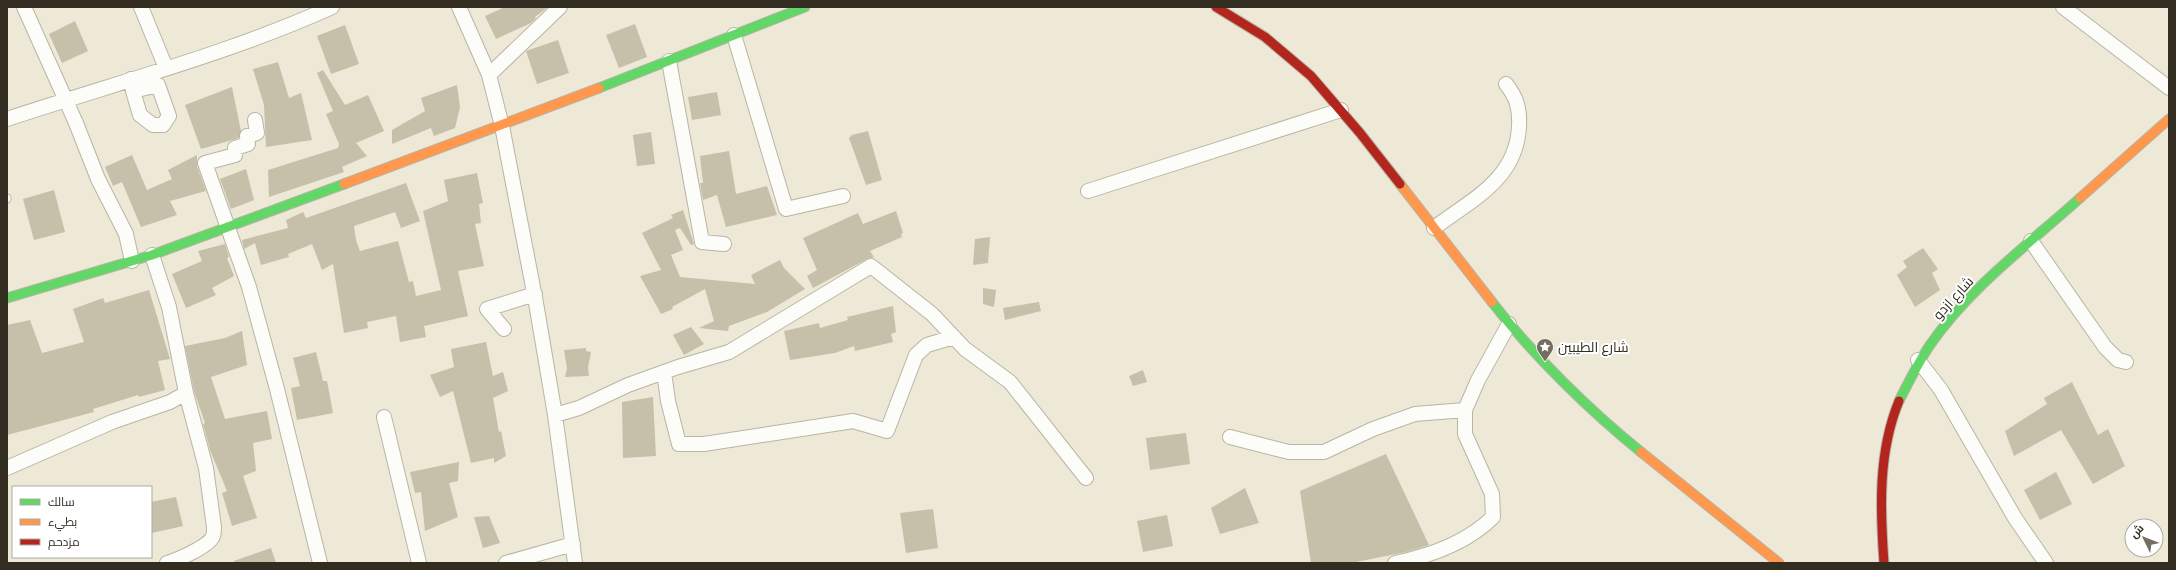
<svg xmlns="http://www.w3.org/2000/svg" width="2176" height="570" font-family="Karla,Cairo,sans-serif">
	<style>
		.building { fill: #c6bfa9 }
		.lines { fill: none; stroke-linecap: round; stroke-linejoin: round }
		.lane-casing { stroke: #b9b4a6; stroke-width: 9 }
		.street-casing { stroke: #b9b4a6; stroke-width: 16 }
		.fast-casing { stroke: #b9b4a6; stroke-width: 11 }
		.slow-casing { stroke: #b9b4a6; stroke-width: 11 }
		.jam-casing { stroke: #b9b4a6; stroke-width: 11 }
		.lane { stroke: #fcfcf9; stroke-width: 7 }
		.street { stroke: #fcfcf9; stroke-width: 14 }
		.fast { stroke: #63d668; stroke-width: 9 }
		.slow { stroke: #ff974d; stroke-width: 9 }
		.jam { stroke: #b3261e; stroke-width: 9 }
		.labels { text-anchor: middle; stroke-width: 4; stroke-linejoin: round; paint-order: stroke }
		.street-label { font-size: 14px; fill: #322d20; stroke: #fff }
		.poi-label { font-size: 14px; fill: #322d20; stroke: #fff; text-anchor: start }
	</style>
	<rect width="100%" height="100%" fill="#eee8d6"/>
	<path class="building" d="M 505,7 L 548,7 L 535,17 L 536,18 L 531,23 L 496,39 L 485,16 Z
		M 75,21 L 88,51 L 62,63 L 49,34 Z
		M 635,24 L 647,57 L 619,68 L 606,35 Z
		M 345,25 L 359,64 L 331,74 L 317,36 Z
		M 558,40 L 569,73 L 537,84 L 526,51 Z
		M 278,62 L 289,98 L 301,93 L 312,140 L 266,147 L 264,105 L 253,69 Z
		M 323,70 L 345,105 L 368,95 L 384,131 L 356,143 L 367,156 L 342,167 L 344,172 L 269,197 L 268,170 L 338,148 L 339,144 L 326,114 L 333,111 L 317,73 Z
		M 457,85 L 460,107 L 455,128 L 434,136 L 431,128 L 392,144 L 392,130 L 425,111 L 421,98 Z
		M 232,87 L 241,131 L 239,138 L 201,149 L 185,105 Z
		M 717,92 L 721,115 L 692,120 L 688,97 Z
		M 868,131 L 882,180 L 866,185 L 849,138 L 852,135 Z
		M 651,132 L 655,164 L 637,166 L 633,135 Z
		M 729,151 L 736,194 L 767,186 L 777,215 L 726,227 L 717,195 L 703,200 L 700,183 L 703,183 L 700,156 Z
		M 132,155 L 147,190 L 172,179 L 168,170 L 197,155 L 197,166 L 206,191 L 170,201 L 177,215 L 141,227 L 122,182 L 113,186 L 105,167 Z
		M 246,169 L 254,200 L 231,209 L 220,179 Z
		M 477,173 L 483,203 L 479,204 L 481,223 L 475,224 L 484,266 L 458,271 L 468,316 L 424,326 L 426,337 L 400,342 L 396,316 L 367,322 L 368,328 L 344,333 L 333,264 L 322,270 L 312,244 L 288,254 L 289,257 L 261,265 L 255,243 L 244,249 L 242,240 L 288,228 L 286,220 L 303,212 L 306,218 L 406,183 L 420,221 L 401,228 L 395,212 L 354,226 L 356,240 L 360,251 L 398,241 L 409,282 L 413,281 L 416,296 L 441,290 L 423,211 L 448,201 L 444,180 Z
		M 54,190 L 65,232 L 34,240 L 23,199 Z
		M 683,210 L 694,244 L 691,245 L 680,228 L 675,230 L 683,250 L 671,255 L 680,277 L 755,284 L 751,275 L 780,260 L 784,268 L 805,289 L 767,312 L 729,326 L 728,331 L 699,328 L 714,321 L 705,289 L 672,307 L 673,309 L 661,314 L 640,276 L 661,270 L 642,233 L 673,218 L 671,215 Z
		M 896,211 L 903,233 L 901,234 L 902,237 L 870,251 L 874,257 L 867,259 L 813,288 L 807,276 L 817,270 L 803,238 L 858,213 L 863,224 Z
		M 990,237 L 988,263 L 973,265 L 975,239 Z
		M 225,244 L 229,257 L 227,258 L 234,276 L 212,288 L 216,295 L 186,308 L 172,274 L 202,261 L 198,251 Z
		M 1923,248 L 1938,269 L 1932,273 L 1940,290 L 1915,307 L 1897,275 L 1907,267 L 1903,261 Z
		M 983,288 L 996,290 L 994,307 L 983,304 Z
		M 149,290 L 170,359 L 158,361 L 165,390 L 139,397 L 138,395 L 93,409 L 94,412 L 7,435 L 7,325 L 30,320 L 42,353 L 84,342 L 73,309 L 103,298 L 105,303 Z
		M 1039,302 L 1041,311 L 1005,320 L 1003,308 Z
		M 893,306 L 896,332 L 891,334 L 893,342 L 855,351 L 854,346 L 835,353 L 790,360 L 784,331 L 819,323 L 820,328 L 848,320 L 847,317 Z
		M 691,327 L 704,344 L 684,355 L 673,335 Z
		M 242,331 L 247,365 L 211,377 L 225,419 L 267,411 L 272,439 L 253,443 L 256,471 L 243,476 L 257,518 L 232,526 L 222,493 L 227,491 L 210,450 L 203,424 L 205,423 L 194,391 L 185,346 L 225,338 Z
		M 486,342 L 493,376 L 503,372 L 508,391 L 493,398 L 499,432 L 501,431 L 506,456 L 494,463 L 494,458 L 471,463 L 453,391 L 440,397 L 430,375 L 454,367 L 451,349 Z
		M 586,348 L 586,351 L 591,352 L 588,367 L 589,376 L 565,377 L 567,368 L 564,350 Z
		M 316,352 L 323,381 L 327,381 L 333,413 L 297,420 L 291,388 L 300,386 L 293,358 Z
		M 1143,370 L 1147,382 L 1133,386 L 1129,376 Z
		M 2072,382 L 2098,435 L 2108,429 L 2125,466 L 2093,484 L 2061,430 L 2014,456 L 2005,431 L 2047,404 L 2044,398 Z
		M 653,397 L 656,456 L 623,458 L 622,402 Z
		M 1186,433 L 1190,464 L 1150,470 L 1146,438 Z
		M 1386,454 L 1429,545 L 1406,552 L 1351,563 L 1311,563 L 1300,491 Z
		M 459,462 L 458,481 L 449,483 L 458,517 L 425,531 L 421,492 L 415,493 L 410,472 Z
		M 2056,472 L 2072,504 L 2040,520 L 2024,490 Z
		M 1245,488 L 1259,523 L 1220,534 L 1211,508 Z
		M 176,497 L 183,526 L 152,533 L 151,502 Z
		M 933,509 L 938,548 L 906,553 L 900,513 Z
		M 1167,515 L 1173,546 L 1143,552 L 1137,521 Z
		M 489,516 L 500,543 L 483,548 L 474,517 Z
		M 271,548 L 276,563 L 234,563 L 234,561 Z"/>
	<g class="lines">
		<defs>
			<path id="lane" d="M 7,198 L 7,199"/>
			<path id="street" d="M 24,7 L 76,123 L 98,179 L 126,234 L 132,261
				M 141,7 L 166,68
				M 459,7 L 489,75 L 502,126 L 536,303 L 555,415 L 575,563
				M 2063,7 L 2169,88
				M 734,35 L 786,209 L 843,196
				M 669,61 L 702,242 L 724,244
				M 489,75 L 560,7
				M 131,79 L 133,91 L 158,85 L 169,116 L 163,125 L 153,125 L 140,115 L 133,91
				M 7,119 C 116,83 228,54 332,7
				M 255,120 L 257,133 L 247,136 L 248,144 L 235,148 L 235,155 L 205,163 L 249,287 L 277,389 L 320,563
				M 1088,191 L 1341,110
				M 1434,228 C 1472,199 1516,180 1519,127 C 1520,109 1517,98 1506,84
				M 2031,241 L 2105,347 L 2118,360 L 2126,362
				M 152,255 L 169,307 L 186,393 L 206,468 L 214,527 C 214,529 214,534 213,536 C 210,546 177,560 167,563
				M 504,329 L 487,309 L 535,294
				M 1918,360 L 1941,390 L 2015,518 L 2046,563
				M 664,372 L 668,401 L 679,444 L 704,444 L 853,421 L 887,431 L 916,355 L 927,345 L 954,337
				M 555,415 L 579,408 L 628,385 L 678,367 L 729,352 L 871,266 L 932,314 L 965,349 L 1010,382 L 1086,478
				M 384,417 L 419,563
				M 1230,437 L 1289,452 L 1324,452 L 1373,429 L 1415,414 L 1465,410
				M 7,468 L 112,422 L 170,402 L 186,393
				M 506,563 L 573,544
				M 1395,563 C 1429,556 1468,542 1493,517 L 1492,494 L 1465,434 L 1465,410 L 1478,380 L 1509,324"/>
			<path id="fast" d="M 599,88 L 805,7
				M 7,298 L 152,255 L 344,184
				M 1492,302 C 1533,355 1589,410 1641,452
				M 1899,401 C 1909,381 1918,363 1930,345 C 1969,288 2029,244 2080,198"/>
			<path id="slow" d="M 344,184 L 599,88
				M 1400,184 L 1492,302
				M 2080,198 L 2169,119
				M 1641,452 L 1779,563"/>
			<path id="jam" d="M 1216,7 L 1265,37 L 1311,76 L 1360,133 L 1400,184
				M 1884,563 C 1880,508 1878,452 1899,401"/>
		</defs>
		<use href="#lane" class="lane-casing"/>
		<use href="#street" class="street-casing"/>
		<use href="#fast" class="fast-casing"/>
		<use href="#slow" class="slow-casing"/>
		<use href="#jam" class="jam-casing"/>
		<use href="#lane" class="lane"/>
		<use href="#street" class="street"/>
		<use href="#fast" class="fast"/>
		<use href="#slow" class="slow"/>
		<use href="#jam" class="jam"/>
	</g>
	<defs>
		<symbol id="sight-pin" viewBox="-11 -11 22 30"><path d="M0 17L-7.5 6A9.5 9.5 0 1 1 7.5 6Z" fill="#746e60" stroke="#fff"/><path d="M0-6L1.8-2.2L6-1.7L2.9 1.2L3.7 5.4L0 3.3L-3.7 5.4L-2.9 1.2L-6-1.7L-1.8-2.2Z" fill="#fff"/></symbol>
	</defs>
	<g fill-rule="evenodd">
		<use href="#sight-pin" x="1535" y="337" width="20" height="27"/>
	</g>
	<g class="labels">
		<g class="street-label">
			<text transform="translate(1953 298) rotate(-48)" y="5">شارع ازدو</text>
		</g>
		<g class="poi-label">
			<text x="1558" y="352">شارع الطيبين</text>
		</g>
	</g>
	<rect width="2176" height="570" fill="none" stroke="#322d20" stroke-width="16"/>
	<rect x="12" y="486" width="140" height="72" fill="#ffffff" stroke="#adaba6"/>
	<rect x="20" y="499" width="20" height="6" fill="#63d668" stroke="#adaba6"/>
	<text x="48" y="506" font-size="12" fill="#322d20">سالك</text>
	<rect x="20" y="519" width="20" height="6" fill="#ff974d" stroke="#adaba6"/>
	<text x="48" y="526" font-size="12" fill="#322d20">بطيء</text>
	<rect x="20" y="539" width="20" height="6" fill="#b3261e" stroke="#adaba6"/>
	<text x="48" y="546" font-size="12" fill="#322d20">مزدحم</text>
	<g transform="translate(2144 538) rotate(313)"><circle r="19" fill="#ffffff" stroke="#adaba6"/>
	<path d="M0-3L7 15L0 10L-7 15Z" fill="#746e60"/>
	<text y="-6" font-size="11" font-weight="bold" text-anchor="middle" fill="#322d20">ش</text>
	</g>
</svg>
